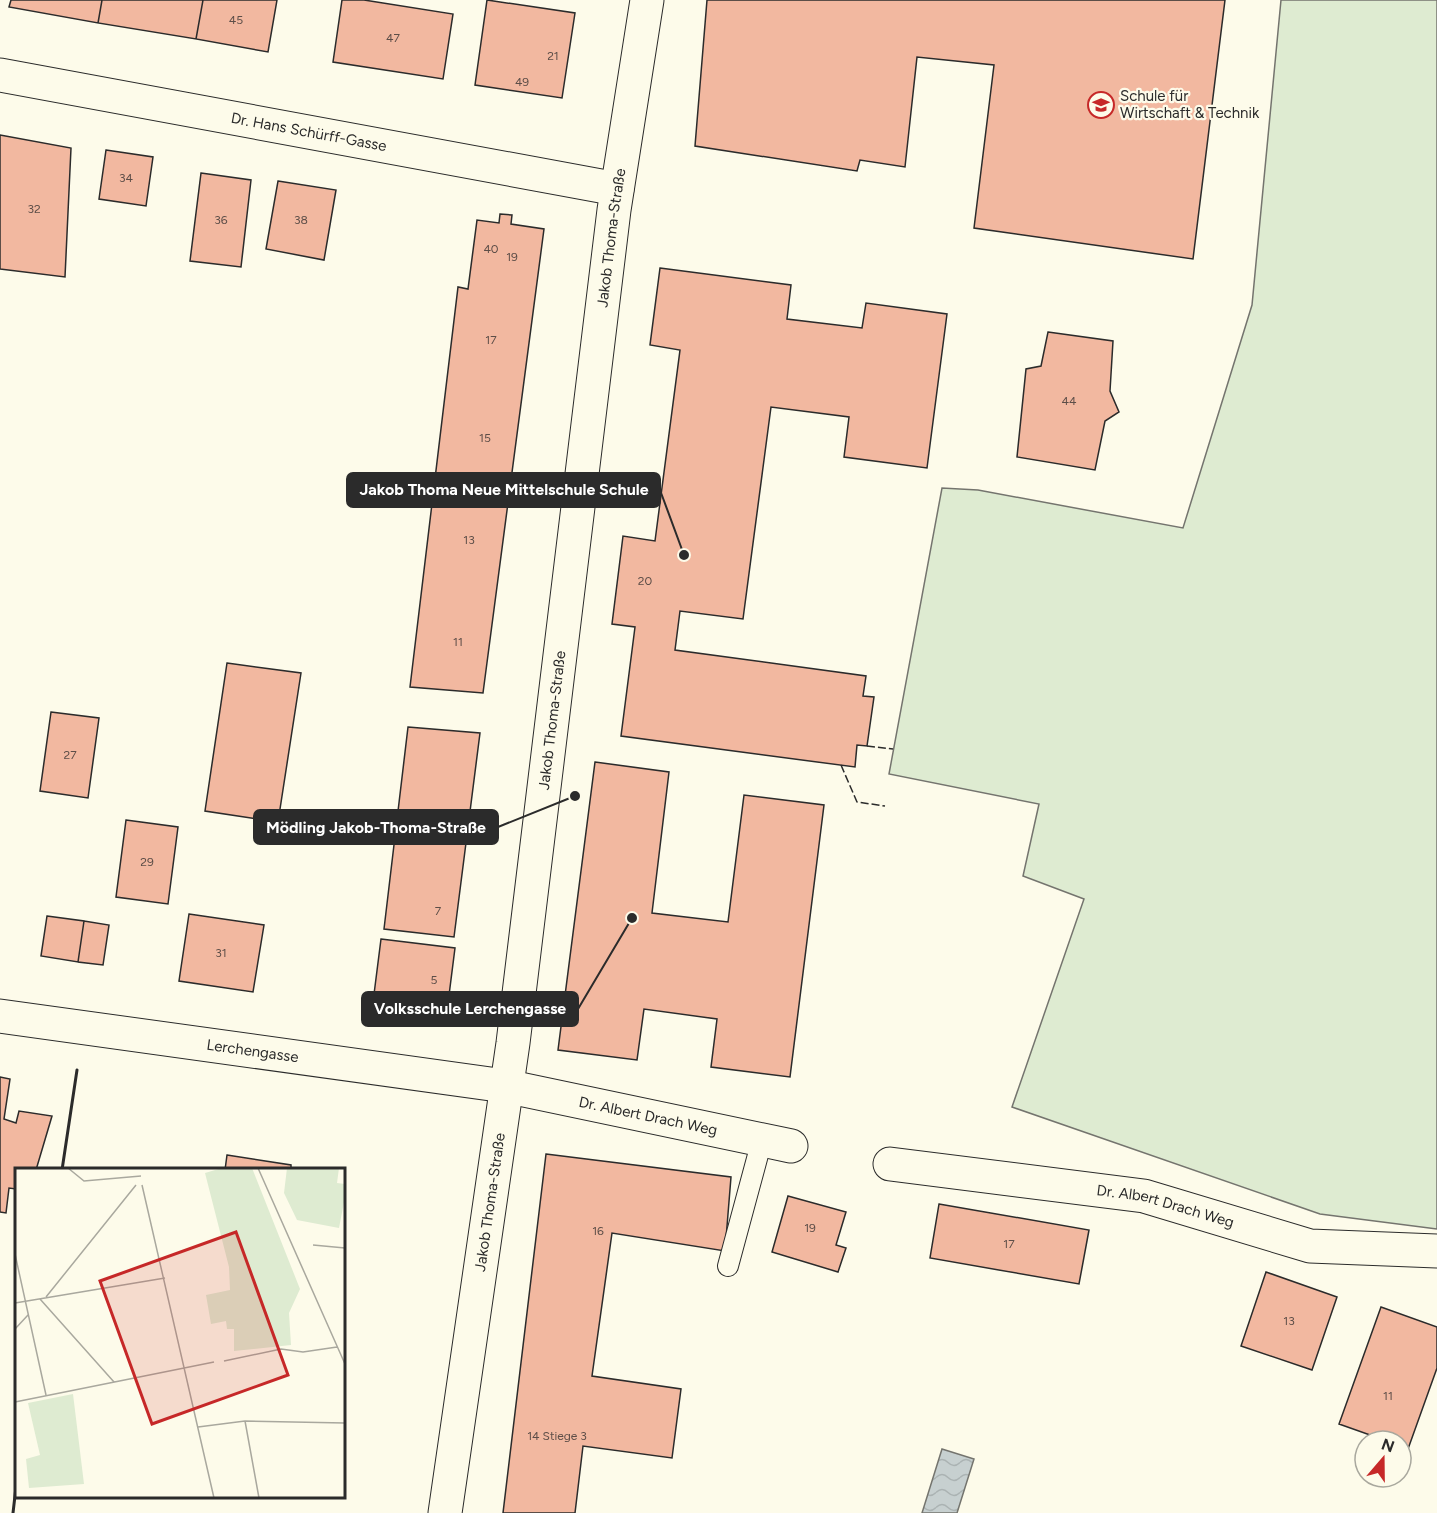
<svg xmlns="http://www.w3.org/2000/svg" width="1437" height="1513" font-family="Figtree,sans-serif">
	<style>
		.pitch { fill: #deebd1; stroke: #74746e; stroke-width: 1.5 }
		.water { fill: url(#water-waves); stroke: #74746e; stroke-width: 1.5 }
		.building { fill: #f2b8a0; stroke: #2b2b2b; stroke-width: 1.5 }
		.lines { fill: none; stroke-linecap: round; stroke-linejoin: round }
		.service-casing { stroke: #2b2b2b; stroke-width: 22 }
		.minor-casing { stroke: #2b2b2b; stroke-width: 35 }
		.service { stroke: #fdfbea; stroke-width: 20 }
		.minor { stroke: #fdfbea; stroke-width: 33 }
		.fence { stroke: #2b2b2b; stroke-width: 1.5; stroke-dasharray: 8 3; stroke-linecap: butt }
		.wall { stroke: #2b2b2b; stroke-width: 3 }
		.labels { text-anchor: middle; stroke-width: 4.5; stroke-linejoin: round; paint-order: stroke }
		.number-label { font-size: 12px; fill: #5d4e48 }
		.poi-label { font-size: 15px; fill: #2b2b2b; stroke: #fdfbea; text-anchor: start }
		.street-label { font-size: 15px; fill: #2b2b2b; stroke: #fdfbea }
		.inset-road { fill: none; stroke: #a9a89e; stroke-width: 1.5 }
		.view { fill: #c62828; fill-opacity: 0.15; stroke: #c62828; stroke-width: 3 }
		.inset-edge { fill: none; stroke: #2b2b2b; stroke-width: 3 }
		.leader { fill: none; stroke: #2b2b2b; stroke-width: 2 }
		.callout-dot { fill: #2b2b2b; stroke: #fdfbea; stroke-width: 2 }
		.callout { fill: #2b2b2b; stroke: #2b2b2b; stroke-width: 2 }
		.callout-label { font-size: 16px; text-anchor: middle; font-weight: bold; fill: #fff }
	</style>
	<defs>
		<pattern id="water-waves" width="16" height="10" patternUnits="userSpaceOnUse" patternTransform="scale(1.5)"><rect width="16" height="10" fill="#c7d0d0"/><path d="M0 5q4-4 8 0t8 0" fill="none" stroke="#abb3b3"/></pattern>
	</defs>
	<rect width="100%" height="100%" fill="#fdfbea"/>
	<path class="pitch" d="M 1281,0 L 1437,0 L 1437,1229 L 1320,1214 L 1012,1107 L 1084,899 L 1023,876 L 1039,804 L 889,774 L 942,488 L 978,490 L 1183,528 L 1252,305 Z"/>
	<path class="water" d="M 942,1449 L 974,1459 L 957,1513 L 922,1513 Z"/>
	<path class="building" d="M 11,0 L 102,0 L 98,23 L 9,7 Z
		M 102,0 L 203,0 L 196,39 L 98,23 Z
		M 203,0 L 277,0 L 268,52 L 196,39 Z
		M 342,0 L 364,0 L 453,14 L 443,79 L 333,62 Z
		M 487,0 L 575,13 L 562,98 L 475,85 Z
		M 707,0 L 1225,0 L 1193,259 L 974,228 L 994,65 L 917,57 L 905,167 L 860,160 L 857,171 L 695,146 Z
		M 0,135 L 71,148 L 65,277 L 0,269 Z
		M 106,150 L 153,157 L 146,206 L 99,199 Z
		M 201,173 L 251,180 L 241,267 L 190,261 Z
		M 278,181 L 336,190 L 324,260 L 266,249 Z
		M 500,214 L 512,215 L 511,224 L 544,229 L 483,693 L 410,687 L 458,287 L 468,289 L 477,220 L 499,223 Z
		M 660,268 L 791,285 L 787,319 L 862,328 L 866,303 L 947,314 L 927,468 L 844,457 L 849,417 L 771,407 L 743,619 L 680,611 L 675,650 L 866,676 L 863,696 L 874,697 L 867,746 L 857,745 L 855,767 L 621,736 L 635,627 L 612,624 L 623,536 L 655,541 L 680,350 L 650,345 Z
		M 1048,332 L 1113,341 L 1110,391 L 1119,412 L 1105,421 L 1095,470 L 1017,457 L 1026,369 L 1041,366 Z
		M 227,663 L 301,673 L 278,822 L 205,811 Z
		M 51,712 L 99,718 L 88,798 L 40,791 Z
		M 408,727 L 480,733 L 454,937 L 384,929 Z
		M 595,762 L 669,772 L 652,913 L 728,922 L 744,795 L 824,805 L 790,1077 L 711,1067 L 717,1019 L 644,1009 L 637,1060 L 558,1050 Z
		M 126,820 L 178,827 L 168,904 L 116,897 Z
		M 189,914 L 264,925 L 253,992 L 179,981 Z
		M 47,916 L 84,921 L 78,962 L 41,956 Z
		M 84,921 L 109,925 L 103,965 L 78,962 Z
		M 381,939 L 455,948 L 446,1019 L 372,1010 Z
		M 0,1077 L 10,1079 L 4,1119 L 16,1123 L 19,1111 L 52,1116 L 36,1170 L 16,1170 L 16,1189 L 9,1188 L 6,1213 L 0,1212 Z
		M 546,1154 L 731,1177 L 725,1251 L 612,1233 L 592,1376 L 681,1389 L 672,1458 L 583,1446 L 575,1513 L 503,1513 Z
		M 227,1155 L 291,1165 L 291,1170 L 225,1170 Z
		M 788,1196 L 846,1212 L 836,1245 L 846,1248 L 838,1272 L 772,1252 Z
		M 939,1204 L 1089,1230 L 1079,1284 L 930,1258 Z
		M 1266,1272 L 1337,1297 L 1312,1370 L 1241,1346 Z
		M 1381,1307 L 1437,1327 L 1437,1368 L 1408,1449 L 1401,1446 L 1401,1441 L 1387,1441 L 1339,1424 Z"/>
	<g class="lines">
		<defs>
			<path id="service" d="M 728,1266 L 762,1140"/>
			<g id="minor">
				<path id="s1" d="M 0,75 L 617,189"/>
				<path id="s2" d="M 0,1016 L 505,1086 L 791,1146"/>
				<path id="s3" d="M 890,1164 L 1144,1196 L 1310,1246 L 1437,1251"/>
				<path id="s4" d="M 445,1513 L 513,1043 L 614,210 L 647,0"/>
			</g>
		</defs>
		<use href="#service" class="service-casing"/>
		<use href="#minor" class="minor-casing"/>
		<use href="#service" class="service"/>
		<use href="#minor" class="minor"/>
		<path class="fence" d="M 867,746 L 893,749
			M 841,765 L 857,802 L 885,806"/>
		<path class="wall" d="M 62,1170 L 77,1070
			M 13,1513 L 16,1487"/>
	</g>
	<defs>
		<symbol id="school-ring" viewBox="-11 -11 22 22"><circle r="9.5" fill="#fdfbea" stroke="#c62828" stroke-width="1.5"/><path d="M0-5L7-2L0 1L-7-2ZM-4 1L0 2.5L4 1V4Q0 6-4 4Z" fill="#c62828"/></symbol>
	</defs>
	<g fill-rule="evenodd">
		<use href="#school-ring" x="1086" y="90" width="30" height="30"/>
	</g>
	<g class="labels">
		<g class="number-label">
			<text x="236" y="24">45</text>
			<text x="393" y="42">47</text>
			<text x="553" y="60">21</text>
			<text x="522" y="86">49</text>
			<text x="126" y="182">34</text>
			<text x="34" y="213">32</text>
			<text x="221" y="224">36</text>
			<text x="301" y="224">38</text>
			<text x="491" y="253">40</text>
			<text x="512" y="261">19</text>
			<text x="491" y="344">17</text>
			<text x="1069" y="405">44</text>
			<text x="485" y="442">15</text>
			<text x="469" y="544">13</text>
			<text x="645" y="585">20</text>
			<text x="458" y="646">11</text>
			<text x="70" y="759">27</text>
			<text x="147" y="866">29</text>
			<text x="438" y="915">7</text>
			<text x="221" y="957">31</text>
			<text x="434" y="984">5</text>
			<text x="810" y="1232">19</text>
			<text x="598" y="1235">16</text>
			<text x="1009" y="1248">17</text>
			<text x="1289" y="1325">13</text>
			<text x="1388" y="1400">11</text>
			<text x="557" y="1440">14 Stiege 3</text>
		</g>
		<g class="poi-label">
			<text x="1120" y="101">Schule für<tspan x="1120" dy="17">Wirtschaft &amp; Technik</tspan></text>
		</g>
		<g class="street-label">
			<text dy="5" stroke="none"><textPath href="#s1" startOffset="314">Dr. Hans Schürff-Gasse</textPath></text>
			<text dy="5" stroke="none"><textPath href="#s4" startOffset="1286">Jakob Thoma-Straße</textPath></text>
			<text dy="5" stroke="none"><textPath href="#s4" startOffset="800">Jakob Thoma-Straße</textPath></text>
			<text dy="5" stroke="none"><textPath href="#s2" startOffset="255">Lerchengasse</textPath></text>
			<text dy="5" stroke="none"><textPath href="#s2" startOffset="656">Dr. Albert Drach Weg</textPath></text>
			<text dy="5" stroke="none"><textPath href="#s4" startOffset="314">Jakob Thoma-Straße</textPath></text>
			<text dy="5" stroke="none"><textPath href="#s3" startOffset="279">Dr. Albert Drach Weg</textPath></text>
		</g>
	</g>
	<g transform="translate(15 1168)">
		<rect width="330" height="330" fill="#fdfbea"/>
		<path d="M 58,226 L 69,316 L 14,320 L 11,291 L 25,287 L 13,235 Z" fill="#deebd1"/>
		<path d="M 207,0 L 237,0 L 285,121 L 274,145 L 276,177 L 219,183 L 219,161 L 212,161 L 211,153 L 196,156 L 191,127 L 215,122 L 214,99 L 190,5 ZM 272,0 L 324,0 L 322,15 L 330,16 L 330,29 L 324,60 L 282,52 L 269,25 Z" fill="#deebd1"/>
		<path class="inset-road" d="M 53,0 L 69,13 L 126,8M 243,0 L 330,196M 127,17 L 199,330M 298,77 L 330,80M 0,86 L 31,227M 31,129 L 121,17M 25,131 L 99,214M 0,135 L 150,110M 0,161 L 13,147M 209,193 L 266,181 L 288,184 L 322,179M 0,234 L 199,194M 230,253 L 244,330M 183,259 L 230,253 L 330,255"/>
		<path class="view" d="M 221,64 L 273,207 L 137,256 L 85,113 Z"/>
		<rect width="330" height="330" class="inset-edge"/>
	</g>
	<path class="leader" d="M684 555L660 490M575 796L498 827M632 918L578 1009"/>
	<g class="callout-dot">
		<circle cx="684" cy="555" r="6"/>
		<circle cx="575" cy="796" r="6"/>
		<circle cx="632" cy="918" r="6"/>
	</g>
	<g class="callout">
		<rect x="347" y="473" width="313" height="34" rx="6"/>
		<rect x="254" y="810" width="244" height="34" rx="6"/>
		<rect x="362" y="992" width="216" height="34" rx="6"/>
	</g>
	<g class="callout-label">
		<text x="504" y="495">Jakob Thoma Neue Mittelschule Schule</text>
		<text x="376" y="833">Mödling Jakob-Thoma-Straße</text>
		<text x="470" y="1014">Volksschule Lerchengasse</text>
	</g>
	<g transform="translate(1383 1459) rotate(20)"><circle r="28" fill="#fdfbea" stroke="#a9a89e" stroke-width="1.5"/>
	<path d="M0-4.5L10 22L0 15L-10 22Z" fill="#c62828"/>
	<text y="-9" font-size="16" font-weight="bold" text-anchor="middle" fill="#2b2b2b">N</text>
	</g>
</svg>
